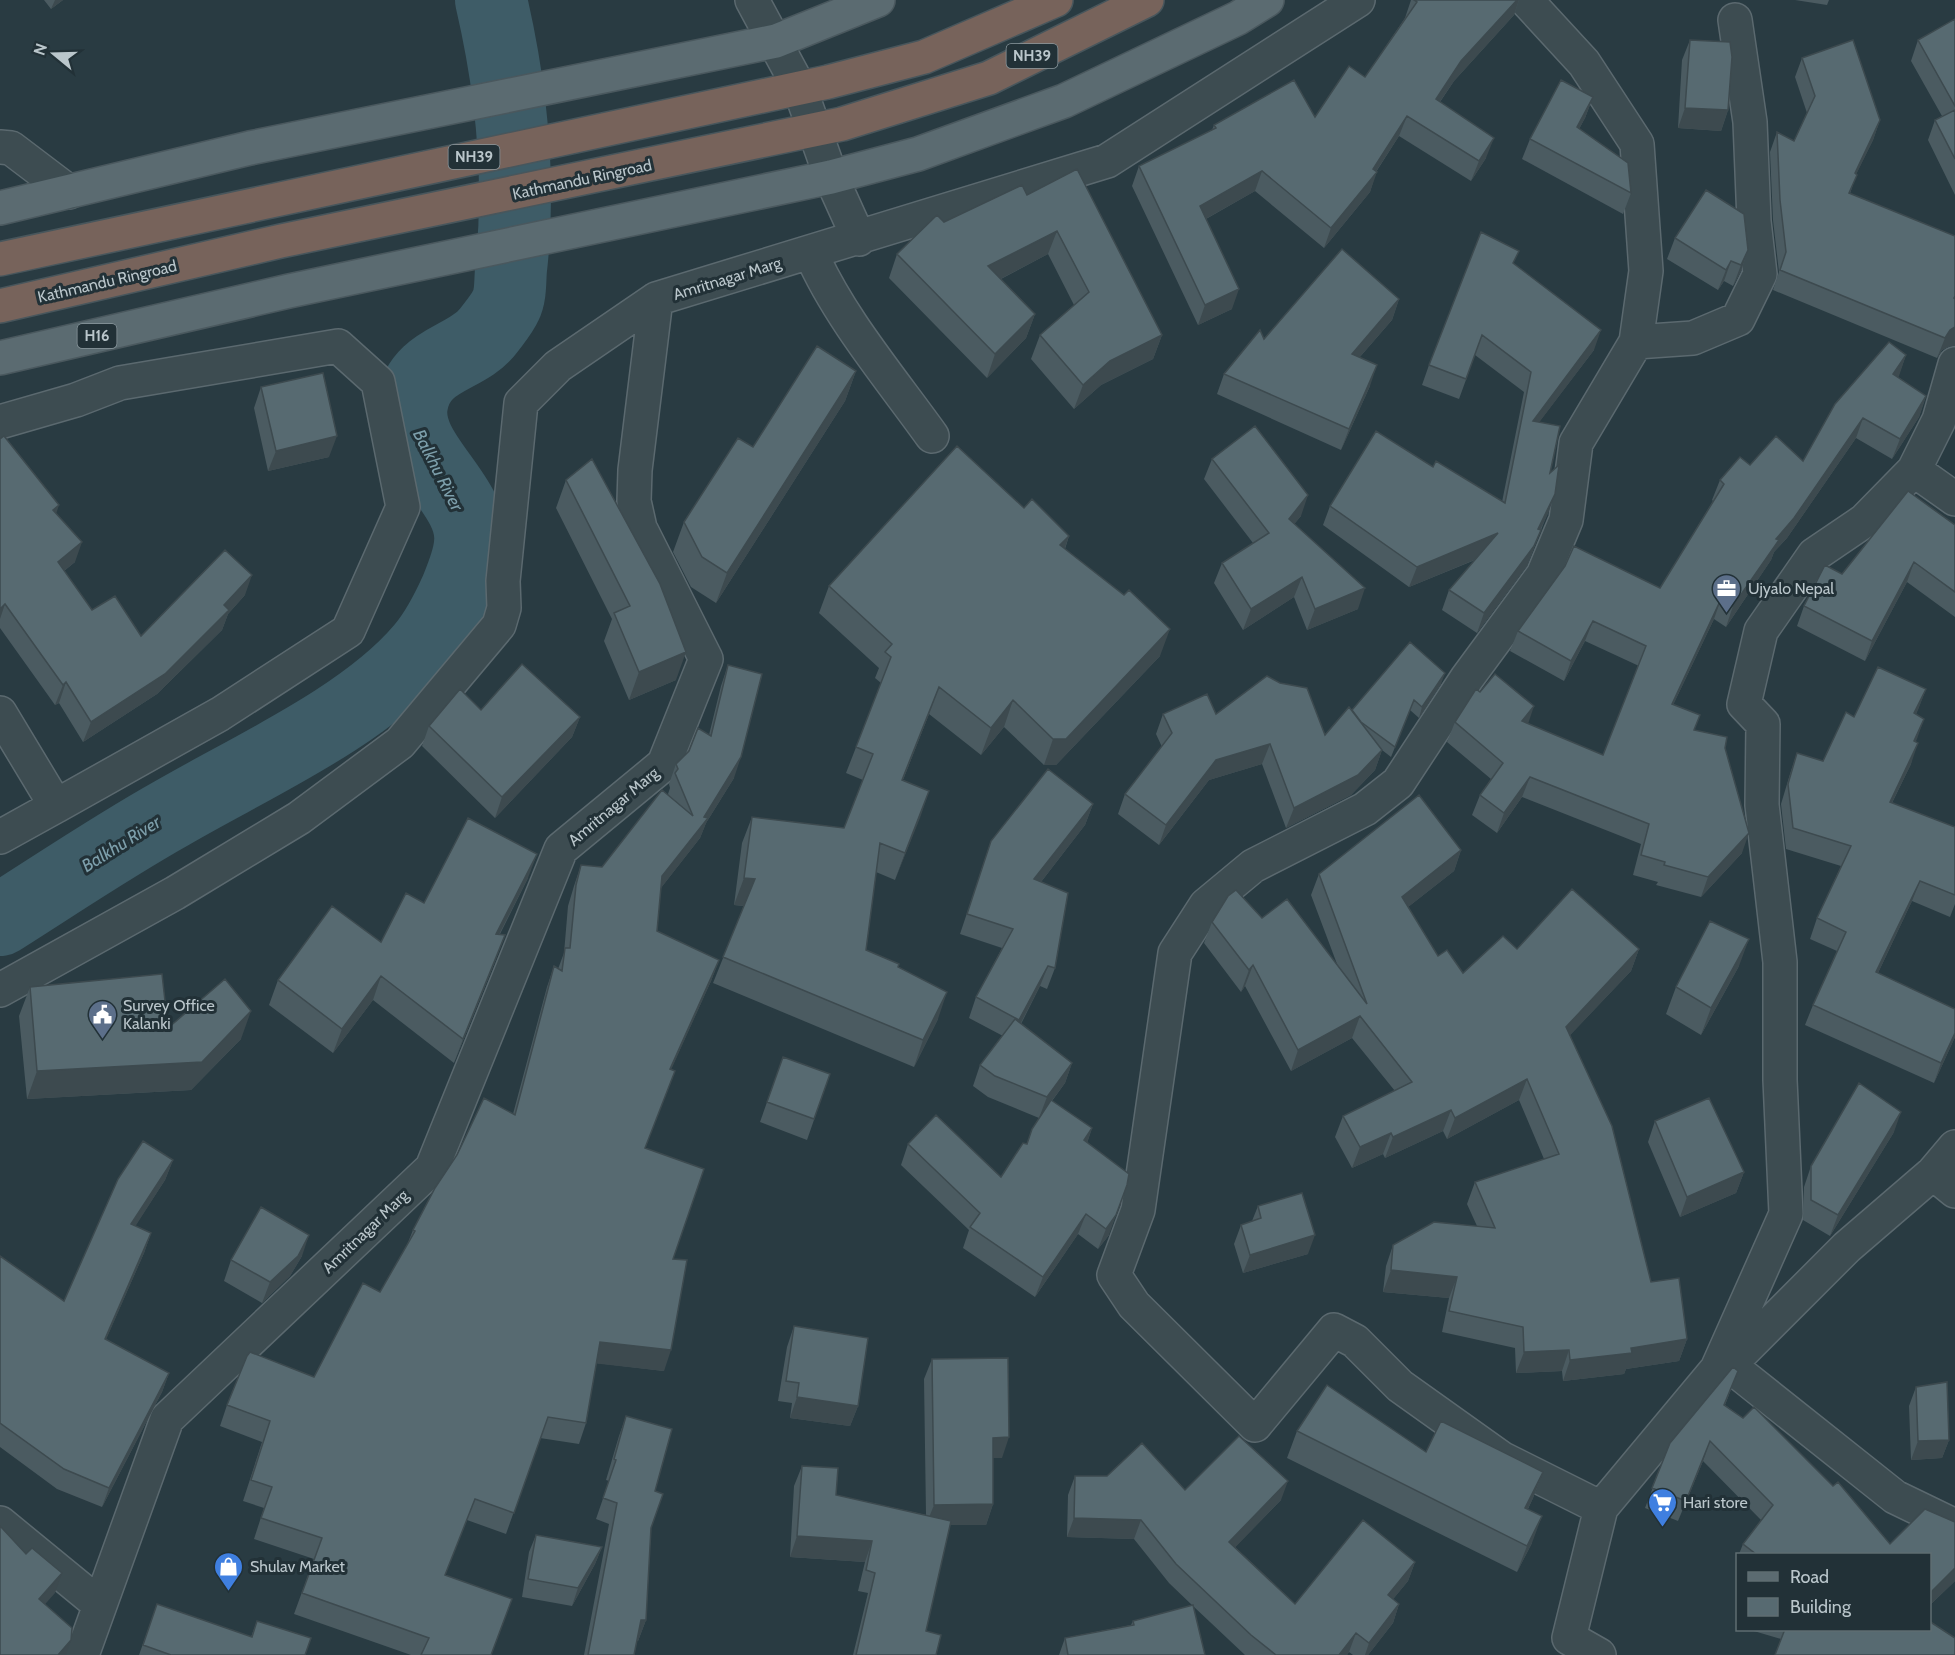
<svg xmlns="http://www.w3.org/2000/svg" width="1955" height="1655" font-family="Cabin,sans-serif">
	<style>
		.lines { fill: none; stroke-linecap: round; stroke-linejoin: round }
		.river { stroke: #3e5c67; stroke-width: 72 }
		.minor-casing { stroke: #5b696f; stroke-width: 36 }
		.major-casing { stroke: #4a585e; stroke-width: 36 }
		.highway-casing { stroke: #48565c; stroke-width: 36 }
		.minor { stroke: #3d4c51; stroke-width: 33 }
		.major { stroke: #5b6b71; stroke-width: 33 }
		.highway { stroke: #77635b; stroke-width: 33 }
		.wall { fill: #4b5b61 }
		.shaded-wall { fill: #3d4a4f }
		.building { fill: #576a71; stroke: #3d4a4f; stroke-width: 1.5 }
		.labels { text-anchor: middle; stroke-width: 6; stroke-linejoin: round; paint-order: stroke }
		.shield { fill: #223137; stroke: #8c999f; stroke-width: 1.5 }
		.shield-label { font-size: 15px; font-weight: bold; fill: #bac6cb }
		.street-label { font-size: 16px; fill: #bac6cb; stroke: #223137 }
		.poi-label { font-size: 16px; fill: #bac6cb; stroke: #223137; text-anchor: start }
		.water-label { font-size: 18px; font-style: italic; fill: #7d9fab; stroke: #223137 }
	</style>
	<rect width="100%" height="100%" fill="#293b42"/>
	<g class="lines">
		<path class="river" d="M 0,920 C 57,884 113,846 172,813 C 251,767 364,717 422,648 C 437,630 447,610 456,590 C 462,575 469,559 470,543 C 475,494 403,454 412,404 C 420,357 467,360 489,330 C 495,322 502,314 506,305 C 511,295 510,280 511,269 C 521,181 511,86 491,0"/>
		<defs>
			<path id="minor" d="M 752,0 L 800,89 L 831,177 L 859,239
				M 1526,0 L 1584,63 L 1637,144 L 1646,271 L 1636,342 L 1576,443 L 1566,520 L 1543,575 L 1467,678 L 1398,783 L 1365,809 L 1253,866 L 1206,905 L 1175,953 L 1138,1210 L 1114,1275 L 1134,1305 L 1255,1425 L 1334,1330 L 1355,1341 L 1400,1386 L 1501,1458 L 1601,1508 L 1569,1638 L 1599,1655
				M 0,147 L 11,148 L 69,192
				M 811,253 C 838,316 892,380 932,436
				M 1636,342 L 1693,338 L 1738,319 L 1760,274 L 1754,221 L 1750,122 L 1735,20
				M 0,422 L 76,400 L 120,383 L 338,346 L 378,382 L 403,507 L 348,631 L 220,714 L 56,806
				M 1914,470 L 1955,499
				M 0,713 L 56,806 L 0,837
				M 0,990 L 175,893 L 299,818 L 400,743 L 499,625 L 504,608 L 503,581 L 521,403 L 558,366 L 656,299
				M 1933,1173 L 1955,1147
				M 1729,1365 L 1895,1497 L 1955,1526
				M 1725,1369 L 1847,1247 L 1933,1173 L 1955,1191
				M 1601,1508 L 1717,1369 L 1786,1214 L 1780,1080 L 1780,962 L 1762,805 L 1763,724 L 1744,704 L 1761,631 L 1814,555 L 1864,521 L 1914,470 L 1939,420 L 1955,364
				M 0,1523 L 100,1605
				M 82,1655 L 167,1419 L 432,1168 L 561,849 L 664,764 L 706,659 L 640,528 L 634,501 L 635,470 L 656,299 L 1107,161 L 1358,0"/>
			<path id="major" d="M 0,208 L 250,148 L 776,41 L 878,0
				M 0,358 L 289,291 L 831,177 L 918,154 L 1064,101 L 1238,18 L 1267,0"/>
			<path id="highway" d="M 0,259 L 828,82 L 924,57 L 1056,0
				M 0,306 L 281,241 L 842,124 L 989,78 L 1147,0"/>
		</defs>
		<use href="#minor" class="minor-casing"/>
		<use href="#major" class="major-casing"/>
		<use href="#highway" class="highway-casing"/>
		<use href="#minor" class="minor"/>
		<use href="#major" class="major"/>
		<use href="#highway" class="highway"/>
	</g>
	<path class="wall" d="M 44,0 L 63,0 L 51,9 Z
		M 1411,0 L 1519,0 L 1514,15 L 1454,81 L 1440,102 L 1486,158 L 1471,181 L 1399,136 L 1376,172 L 1370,192 L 1324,248 L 1255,191 L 1206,219 L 1232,309 L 1198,325 L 1132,186 L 1139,166 L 1212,130 L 1214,125 L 1315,117 L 1365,77 L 1405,18 Z
		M 1795,0 L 1829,0 L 1827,5 Z
		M 1955,19 L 1955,195 L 1928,140 L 1935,120 L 1942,116 L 1911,61 L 1918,40 Z
		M 1690,40 L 1728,110 L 1721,131 L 1678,128 L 1682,60 Z
		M 1802,58 L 1880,120 L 1873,140 L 1856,174 L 1850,194 L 1955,236 L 1955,346 L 1950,346 L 1942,350 L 1937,358 L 1773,290 L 1779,272 L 1773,220 L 1770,152 L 1777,132 L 1794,141 L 1807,113 L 1795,77 Z
		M 1593,97 L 1585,118 L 1579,129 L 1631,193 L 1623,214 L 1522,159 L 1530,139 Z
		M 1027,195 L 1162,335 L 1153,359 L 1101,385 L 1074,409 L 1031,359 L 1040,335 L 1074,305 L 1048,254 L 1001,279 L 1035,314 L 1026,338 L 987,378 L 889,278 L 897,254 L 944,222 Z
		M 1675,238 L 1748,250 L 1741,271 L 1733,286 L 1724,281 L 1718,290 L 1667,259 Z
		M 1514,264 L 1594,350 L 1539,422 L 1555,494 L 1527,566 L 1477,633 L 1442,610 L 1449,590 L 1475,560 L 1409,587 L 1323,525 L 1330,506 L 1433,467 L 1502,502 L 1524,392 L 1475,355 L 1459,399 L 1422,385 L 1429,365 Z
		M 1399,299 L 1392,320 L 1359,358 L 1370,386 L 1341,450 L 1217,394 L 1224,374 L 1264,339 Z
		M 1906,355 L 1898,377 L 1926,396 L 1919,417 L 1892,459 L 1856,438 L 1787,538 L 1774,552 L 1771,560 L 1726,627 L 1714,619 L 1673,705 L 1695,730 L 1725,748 L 1742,853 L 1701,897 L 1656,885 L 1658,882 L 1633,875 L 1641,844 L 1522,797 L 1497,833 L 1472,815 L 1480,795 L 1491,779 L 1447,742 L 1455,722 L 1480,692 L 1528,724 L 1603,755 L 1639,666 L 1585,641 L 1564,681 L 1510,651 L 1518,631 L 1660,588 L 1713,501 L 1712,500 L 1720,480 L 1750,465 L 1803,461 Z
		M 856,371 L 845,401 L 716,603 L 691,587 L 673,552 L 684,522 L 753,447 Z
		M 261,387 L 329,457 L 268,471 L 254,408 Z
		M 0,439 L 56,513 L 75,562 L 64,571 L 92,610 L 141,636 L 245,595 L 228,614 L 222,630 L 157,694 L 83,742 L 59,703 L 55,705 L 0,628 Z
		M 1212,459 L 1301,516 L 1294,524 L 1358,609 L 1307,630 L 1294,597 L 1243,630 L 1214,583 L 1222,563 L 1253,543 L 1204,479 Z
		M 566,480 L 676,680 L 629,700 L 604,641 L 612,619 L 556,508 Z
		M 1024,508 L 1069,536 L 1065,549 L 1160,656 L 1056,765 L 1044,765 L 1004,727 L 981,755 L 929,714 L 903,780 L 929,791 L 895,880 L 876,872 L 866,950 L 898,967 L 938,1019 L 914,1067 L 713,983 L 744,906 L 734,905 L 742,843 L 752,817 L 844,828 L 863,780 L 846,773 L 881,683 L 875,678 L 879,668 L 819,613 L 829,586 Z
		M 1955,525 L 1955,617 L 1907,582 L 1865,661 L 1797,626 L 1804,606 Z
		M 728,665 L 734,778 L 706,823 L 700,838 L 660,889 L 657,931 L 719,960 L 711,981 L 671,1069 L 675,1071 L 645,1148 L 673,1259 L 664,1371 L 596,1363 L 586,1423 L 579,1444 L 540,1438 L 506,1534 L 467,1520 L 445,1575 L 491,1655 L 411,1655 L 294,1614 L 314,1559 L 254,1539 L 264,1508 L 243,1501 L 262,1442 L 220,1426 L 227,1405 L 314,1377 L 380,1292 L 407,1245 L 413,1230 L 513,1114 L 547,987 L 554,966 L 558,969 L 564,953 L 568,906 L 574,886 L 581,865 L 602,867 L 669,796 L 668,794 L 670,788 L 669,784 L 676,764 L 709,735 L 721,686 Z
		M 1441,684 L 1419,718 L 1410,710 L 1391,757 L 1382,750 L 1375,770 L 1351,795 L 1286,828 L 1262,764 L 1209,780 L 1159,845 L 1118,814 L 1125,794 L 1162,747 L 1156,734 L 1163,714 L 1216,714 L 1325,735 L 1352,710 Z
		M 1926,689 L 1916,714 L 1915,742 L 1911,764 L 1892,803 L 1955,827 L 1955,904 L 1950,917 L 1912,901 L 1878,973 L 1955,1037 L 1934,1083 L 1805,1025 L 1813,1005 L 1837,951 L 1810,939 L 1817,918 L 1841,866 L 1786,849 L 1781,804 L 1790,774 L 1797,753 L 1823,761 L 1854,717 Z
		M 481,710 L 580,717 L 572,737 L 495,818 L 422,746 L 429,726 Z
		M 1093,804 L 1085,825 L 1041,882 L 1055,968 L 1047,989 L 1040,986 L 1021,1024 L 1072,1063 L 1065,1083 L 1052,1101 L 1092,1128 L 1087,1143 L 1109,1235 L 1098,1249 L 1078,1234 L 1035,1297 L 963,1248 L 969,1230 L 901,1165 L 908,1144 L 1001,1177 L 1027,1144 L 1045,1110 L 1039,1118 L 988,1097 L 973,1086 L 980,1065 L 1003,1036 L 969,1018 L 976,997 L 1002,948 L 960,934 L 991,841 Z
		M 1461,850 L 1454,871 L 1408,907 L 1438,956 L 1463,973 L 1517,949 L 1639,949 L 1631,971 L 1570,1035 L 1651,1282 L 1687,1339 L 1679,1361 L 1626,1369 L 1624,1374 L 1563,1381 L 1562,1371 L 1516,1373 L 1515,1348 L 1442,1332 L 1449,1298 L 1383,1292 L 1386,1266 L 1393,1245 L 1477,1226 L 1467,1204 L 1475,1182 L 1544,1159 L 1519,1100 L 1447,1139 L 1443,1131 L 1385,1158 L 1383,1154 L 1352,1168 L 1335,1137 L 1343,1116 L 1395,1091 L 1352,1038 L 1291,1071 L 1245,986 L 1241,992 L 1204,943 L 1212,922 L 1262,918 L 1337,964 L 1311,895 L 1319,874 Z
		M 528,878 L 500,934 L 496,959 L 454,1063 L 373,1000 L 333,1053 L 269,1005 L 278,980 L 381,942 L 424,903 Z
		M 1739,966 L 1701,1035 L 1666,1014 L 1676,987 Z
		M 30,987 L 168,1028 L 241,1039 L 191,1090 L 27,1099 L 19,1016 Z
		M 783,1057 L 830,1074 L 807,1140 L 760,1122 Z
		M 1655,1121 L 1744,1172 L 1736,1193 L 1680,1217 L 1648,1142 Z
		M 1894,1132 L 1830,1236 L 1803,1220 L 1804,1187 L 1811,1166 Z
		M 173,1160 L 165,1180 L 135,1226 L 151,1233 L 144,1253 L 106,1339 L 169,1373 L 162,1392 L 102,1507 L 57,1489 L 0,1447 L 0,1256 L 64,1301 Z
		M 1258,1206 L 1308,1254 L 1243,1273 L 1234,1244 L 1241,1225 L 1252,1221 Z
		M 302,1256 L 290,1276 L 262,1303 L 224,1281 L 231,1260 Z
		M 794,1326 L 858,1406 L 850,1426 L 790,1418 L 792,1403 L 778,1401 L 787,1347 Z
		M 932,1359 L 1002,1458 L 993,1458 L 993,1504 L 986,1525 L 950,1525 L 926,1631 L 936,1655 L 853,1655 L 868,1593 L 858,1591 L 865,1562 L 790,1557 L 794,1486 L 802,1466 L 836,1495 L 926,1515 L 924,1379 Z
		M 1733,1367 L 1738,1371 L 1725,1405 L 1743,1418 L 1754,1407 L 1833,1486 L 1838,1482 L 1890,1544 L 1925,1509 L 1955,1522 L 1955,1581 L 1929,1606 L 1929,1554 L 1739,1554 L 1743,1544 L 1761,1520 L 1703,1461 L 1678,1521 L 1645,1508 L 1670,1443 Z
		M 1916,1387 L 1949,1440 L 1942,1458 L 1911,1460 L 1909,1406 Z
		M 626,1416 L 655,1491 L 651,1528 L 646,1620 L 638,1641 L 637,1641 L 634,1655 L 584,1655 L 609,1524 L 596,1519 L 609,1481 L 606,1480 L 619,1436 Z
		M 1297,1431 L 1543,1472 L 1533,1498 L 1528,1509 L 1532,1543 L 1517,1572 L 1287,1458 Z
		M 1075,1476 L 1185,1490 L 1281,1500 L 1235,1547 L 1295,1604 L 1415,1562 L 1408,1581 L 1393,1599 L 1399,1604 L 1393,1623 L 1368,1655 L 1353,1655 L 1349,1652 L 1347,1655 L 1245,1655 L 1193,1606 L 1205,1655 L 1059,1655 L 1065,1638 L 1131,1625 L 1133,1621 L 1193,1606 L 1169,1583 L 1134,1539 L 1067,1537 L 1068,1495 Z
		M 536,1535 L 602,1547 L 595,1564 L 572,1606 L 522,1597 L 529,1552 Z
		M 157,1604 L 251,1637 L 257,1621 L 305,1655 L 139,1655 Z
		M 1747,1629 L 1929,1629 L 1781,1639 Z"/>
	<path class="shaded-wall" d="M 55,0 L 63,0 L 51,9 Z
		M 1517,0 L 1519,0 L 1514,15 L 1454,81 L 1428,119 L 1436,99 L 1461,61 Z
		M 1593,97 L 1585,118 L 1569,147 L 1577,127 Z
		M 1685,108 L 1728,110 L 1721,131 L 1678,128 Z
		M 1407,116 L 1399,136 L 1373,176 L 1377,172 L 1370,192 L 1324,248 L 1331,228 L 1373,169 Z
		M 1880,120 L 1873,140 L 1847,193 L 1855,173 Z
		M 1494,138 L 1486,158 L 1471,181 L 1479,161 Z
		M 1262,171 L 1255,191 L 1193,226 L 1200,206 Z
		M 1057,231 L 1048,254 L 979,290 L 988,266 Z
		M 1748,250 L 1741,271 L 1733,286 L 1741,265 Z
		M 1731,261 L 1724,281 L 1718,290 L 1726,270 Z
		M 1239,289 L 1232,309 L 1198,325 L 1205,305 Z
		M 1399,299 L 1392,320 L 1344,375 L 1352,354 Z
		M 1035,314 L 1026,338 L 987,378 L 995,354 Z
		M 1955,327 L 1955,346 L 1950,346 L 1942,350 L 1937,358 L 1945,338 L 1950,330 Z
		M 1601,330 L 1594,350 L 1525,441 L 1533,421 Z
		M 1162,335 L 1153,359 L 1101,385 L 1074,409 L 1083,385 L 1110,361 Z
		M 1906,355 L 1899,376 L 1886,394 L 1893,374 Z
		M 1377,365 L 1370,386 L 1341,450 L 1349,429 Z
		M 856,371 L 845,401 L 716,603 L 727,573 Z
		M 1926,396 L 1919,417 L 1892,459 L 1900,439 Z
		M 1863,418 L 1856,438 L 1787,538 L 1774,552 L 1771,560 L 1726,627 L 1733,606 L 1776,539 Z
		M 337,436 L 329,457 L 268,471 L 276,451 Z
		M 1555,494 L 1548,514 L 1531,548 L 1538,529 Z
		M 1308,495 L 1301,516 L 1282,539 L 1289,519 Z
		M 59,505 L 52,526 L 53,510 Z
		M 1541,530 L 1527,566 L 1477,633 L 1484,613 Z
		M 1498,533 L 1491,553 L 1409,587 L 1417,567 Z
		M 1069,536 L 1060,562 L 1060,545 Z
		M 82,542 L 75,562 L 50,582 L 58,562 Z
		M 1914,562 L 1907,582 L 1865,661 L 1872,641 Z
		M 252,575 L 245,595 L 228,614 L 222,630 L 157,694 L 83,742 L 91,722 L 224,605 Z
		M 1302,577 L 1294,597 L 1243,630 L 1251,609 Z
		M 1365,588 L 1358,609 L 1307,630 L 1315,609 Z
		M 1721,599 L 1714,619 L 1664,724 L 1672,704 Z
		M 5,604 L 0,619 L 0,609 Z
		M 1593,621 L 1585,641 L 1564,681 L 1571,661 Z
		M 1170,629 L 1160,656 L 1056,765 L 1044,765 L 1053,739 Z
		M 686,652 L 676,680 L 629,700 L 639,672 Z
		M 1445,673 L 1441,684 L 1419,718 L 1422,707 Z
		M 66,682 L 59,703 L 55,705 L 63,685 Z
		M 939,687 L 929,714 L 892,807 L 902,780 Z
		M 1926,689 L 1918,710 L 1906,734 L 1914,713 Z
		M 1013,700 L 1004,727 L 981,755 L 991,728 Z
		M 1534,706 L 1527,727 L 1522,721 Z
		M 580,717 L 572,737 L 495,818 L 502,797 Z
		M 1924,719 L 1917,739 L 1906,761 L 1914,741 Z
		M 1918,743 L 1911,764 L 1882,823 L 1890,802 Z
		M 1270,744 L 1262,764 L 1209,780 L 1159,845 L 1166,825 L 1216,760 Z
		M 1382,750 L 1375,770 L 1351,795 L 1286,828 L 1294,808 Z
		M 741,757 L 734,778 L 706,823 L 700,838 L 654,897 L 662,876 L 704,817 Z
		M 1530,777 L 1522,797 L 1497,833 L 1504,813 Z
		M 929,791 L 920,818 L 895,880 L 905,853 Z
		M 1093,804 L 1085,825 L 1027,900 L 1034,879 Z
		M 1749,833 L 1742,853 L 1701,897 L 1708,877 Z
		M 1461,850 L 1454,871 L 1394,918 L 1402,897 Z
		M 537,854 L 528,878 L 487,958 L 496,934 Z
		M 744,878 L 755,879 L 745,906 L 734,905 Z
		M 1920,881 L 1912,901 L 1869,992 L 1876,972 Z
		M 505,935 L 496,959 L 454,1063 L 463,1039 Z
		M 1749,939 L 1739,966 L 1701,1035 L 1711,1008 Z
		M 1639,949 L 1631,971 L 1558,1048 L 1566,1027 Z
		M 719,960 L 711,981 L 662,1090 L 670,1069 Z
		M 1253,965 L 1245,986 L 1241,992 L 1249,970 Z
		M 1048,966 L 1040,986 L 1012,1040 L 1019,1020 Z
		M 381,976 L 373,1000 L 333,1053 L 342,1029 Z
		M 947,992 L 938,1019 L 914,1067 L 923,1040 Z
		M 251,1011 L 241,1039 L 191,1090 L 27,1099 L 37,1071 Z
		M 1360,1016 L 1352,1038 L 1291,1071 L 1298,1050 Z
		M 1955,1033 L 1955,1037 L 1934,1083 L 1941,1063 Z
		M 1072,1063 L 1065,1083 L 1039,1118 L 1047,1097 Z
		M 1527,1079 L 1519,1100 L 1447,1139 L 1455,1118 Z
		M 1451,1110 L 1443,1131 L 1385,1158 L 1393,1137 Z
		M 1901,1112 L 1894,1132 L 1830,1236 L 1838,1215 Z
		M 1092,1128 L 1085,1149 L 1084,1140 Z
		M 1391,1133 L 1383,1154 L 1352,1168 L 1360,1147 Z
		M 173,1160 L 165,1180 L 124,1244 L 131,1224 Z
		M 1744,1172 L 1736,1193 L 1680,1217 L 1687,1197 Z
		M 1127,1185 L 1109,1235 L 1098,1249 L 1106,1229 Z
		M 1086,1214 L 1078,1234 L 1035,1297 L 1043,1277 Z
		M 151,1233 L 144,1253 L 98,1358 L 105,1339 Z
		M 309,1235 L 302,1256 L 290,1276 L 262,1303 L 270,1282 Z
		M 1315,1235 L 1308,1254 L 1243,1273 L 1250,1255 Z
		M 1391,1270 L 1457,1277 L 1449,1298 L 1383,1292 Z
		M 1687,1339 L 1679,1361 L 1626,1369 L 1624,1374 L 1563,1381 L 1570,1360 L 1631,1348 Z
		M 600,1342 L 671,1350 L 664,1371 L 592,1363 Z
		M 1569,1350 L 1562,1371 L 1516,1373 L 1524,1352 Z
		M 169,1373 L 162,1392 L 102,1507 L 109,1488 Z
		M 797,1397 L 858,1406 L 850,1426 L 790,1418 Z
		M 1009,1437 L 1002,1458 L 985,1458 L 993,1438 Z
		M 1949,1440 L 1942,1458 L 1911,1460 L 1918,1441 Z
		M 1710,1441 L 1703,1461 L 1678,1521 Z
		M 1543,1472 L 1533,1498 L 1515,1535 L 1525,1508 Z
		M 1288,1481 L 1281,1500 L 1222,1561 L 1229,1542 Z
		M 993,1504 L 986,1525 L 926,1525 L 934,1505 Z
		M 1542,1516 L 1532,1543 L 1517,1572 L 1527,1546 Z
		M 1074,1518 L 1141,1520 L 1134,1539 L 1067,1537 Z
		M 797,1536 L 872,1541 L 865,1562 L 790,1557 Z
		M 602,1547 L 595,1564 L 572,1606 L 578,1588 Z
		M 1415,1562 L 1408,1581 L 1381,1614 L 1388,1595 Z
		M 1955,1568 L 1955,1581 L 1929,1606 L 1929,1594 Z
		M 62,1573 L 55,1593 L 32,1619 L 39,1599 Z
		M 1399,1604 L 1393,1623 L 1368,1655 L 1365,1655 L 1369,1643 Z
		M 641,1620 L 646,1620 L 638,1641 L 633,1640 Z
		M 1356,1633 L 1349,1652 L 1347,1655 L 1339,1655 Z
		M 71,1640 L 66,1655 L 58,1655 Z"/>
	<path class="building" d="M 1414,0 L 1517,0 L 1461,61 L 1436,99 L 1494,138 L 1479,161 L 1407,116 L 1373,169 L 1377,172 L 1331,228 L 1262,171 L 1200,206 L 1239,289 L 1205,305 L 1139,166 L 1216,128 L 1214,125 L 1294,80 L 1315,117 L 1349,66 L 1365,77 L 1417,2 Z
		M 1955,19 L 1955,106 L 1918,40 Z
		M 1690,40 L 1730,42 L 1732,57 L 1728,110 L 1685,108 Z
		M 1853,40 L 1880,120 L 1855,173 L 1857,175 L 1849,193 L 1955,236 L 1955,296 L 1954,298 L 1955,299 L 1955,327 L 1950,330 L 1945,338 L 1780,270 L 1786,252 L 1780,200 L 1777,132 L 1794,141 L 1815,96 L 1802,58 Z
		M 1561,80 L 1593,97 L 1577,127 L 1628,163 L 1631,193 L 1530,139 Z
		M 1955,110 L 1955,159 L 1935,120 Z
		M 1077,169 L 1162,335 L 1110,361 L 1083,385 L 1040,335 L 1089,292 L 1057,231 L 988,266 L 1035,314 L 995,354 L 897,254 L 937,215 L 944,222 L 1022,185 L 1027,195 Z
		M 1706,190 L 1744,214 L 1748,250 L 1741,265 L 1731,261 L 1726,270 L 1675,238 Z
		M 1481,232 L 1519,251 L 1513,263 L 1601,330 L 1533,421 L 1560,426 L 1550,473 L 1559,465 L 1555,494 L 1538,529 L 1541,530 L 1534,546 L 1484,613 L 1449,590 L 1498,533 L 1417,567 L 1330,506 L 1376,431 L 1433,467 L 1436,461 L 1505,503 L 1531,372 L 1482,335 L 1466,379 L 1429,365 Z
		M 1342,249 L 1399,299 L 1352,354 L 1377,365 L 1349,429 L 1224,374 L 1260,330 L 1264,339 Z
		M 1889,342 L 1906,355 L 1893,374 L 1926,396 L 1900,439 L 1863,418 L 1794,518 L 1776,539 L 1779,540 L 1733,606 L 1721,599 L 1672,704 L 1700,715 L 1694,730 L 1727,737 L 1725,748 L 1749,833 L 1708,877 L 1664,865 L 1665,862 L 1641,855 L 1649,824 L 1530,777 L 1504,813 L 1480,795 L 1503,763 L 1455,722 L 1476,689 L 1480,692 L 1495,674 L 1534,706 L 1522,721 L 1603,755 L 1646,646 L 1593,621 L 1571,661 L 1518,631 L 1565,566 L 1574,546 L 1660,588 L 1724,484 L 1720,480 L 1740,457 L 1750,465 L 1776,436 L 1803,461 L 1835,404 Z
		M 817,346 L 856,371 L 727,573 L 702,557 L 684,522 L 738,438 L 753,447 Z
		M 323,373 L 337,436 L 276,451 L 261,387 Z
		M 1255,426 L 1308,495 L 1289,519 L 1365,588 L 1315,609 L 1302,577 L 1251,609 L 1222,563 L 1269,533 L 1212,459 Z
		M 4,436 L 59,505 L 53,510 L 82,542 L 58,562 L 92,610 L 115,596 L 141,636 L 225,550 L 252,575 L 224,605 L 229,610 L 165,674 L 91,722 L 66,682 L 63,685 L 5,604 L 0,609 L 0,439 Z
		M 957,446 L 1024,508 L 1032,499 L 1069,536 L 1060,545 L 1124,595 L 1129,590 L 1170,629 L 1066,739 L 1053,739 L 1013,700 L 991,728 L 939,687 L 902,780 L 929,791 L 905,853 L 880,843 L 866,950 L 899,964 L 898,967 L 947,992 L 923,1040 L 723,957 L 755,879 L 744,878 L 752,817 L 844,828 L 873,754 L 856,747 L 891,657 L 885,652 L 892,644 L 829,586 Z
		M 592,459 L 660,584 L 686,652 L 639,672 L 614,613 L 630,606 L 566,480 Z
		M 1908,491 L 1955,525 L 1955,592 L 1914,562 L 1872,641 L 1804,606 L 1825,565 L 1842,574 Z
		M 1410,642 L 1445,673 L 1422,707 L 1414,700 L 1395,747 L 1361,722 L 1352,710 Z
		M 522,664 L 580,717 L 502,797 L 429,726 L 460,689 L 481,710 Z
		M 728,665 L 762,674 L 741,757 L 704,817 L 708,818 L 662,876 L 657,931 L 719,960 L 670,1069 L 675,1071 L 645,1148 L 704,1169 L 673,1259 L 687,1260 L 671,1350 L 600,1342 L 586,1423 L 548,1417 L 514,1513 L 475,1499 L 445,1575 L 512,1599 L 491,1655 L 421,1655 L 429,1638 L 302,1593 L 322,1538 L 261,1518 L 272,1487 L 251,1480 L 270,1421 L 227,1405 L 247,1356 L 250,1352 L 314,1377 L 363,1283 L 380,1292 L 415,1231 L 413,1230 L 435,1188 L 457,1155 L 484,1098 L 515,1115 L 554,966 L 562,971 L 565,948 L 570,948 L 576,885 L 581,865 L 602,867 L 662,790 L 693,816 L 675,773 L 678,769 L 676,764 L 689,751 L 698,728 L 711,736 Z
		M 1878,667 L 1926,689 L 1914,713 L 1924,719 L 1914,741 L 1918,743 L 1890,802 L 1955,827 L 1955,895 L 1920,881 L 1876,972 L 1955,1009 L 1955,1033 L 1941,1063 L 1813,1005 L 1846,932 L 1817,918 L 1851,846 L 1793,828 L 1788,784 L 1797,753 L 1823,761 L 1846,712 L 1854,717 Z
		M 1267,676 L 1280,683 L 1307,688 L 1325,735 L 1349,707 L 1382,750 L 1358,775 L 1294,808 L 1270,744 L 1216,760 L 1166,825 L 1125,794 L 1172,733 L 1163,714 L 1207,694 L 1216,714 Z
		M 1048,769 L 1093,804 L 1034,879 L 1068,893 L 1055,968 L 1048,966 L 1019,1020 L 976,997 L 1013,929 L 967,914 L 991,841 Z
		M 1419,795 L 1461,850 L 1402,897 L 1438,956 L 1447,950 L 1463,973 L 1503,936 L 1517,949 L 1572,889 L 1639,949 L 1566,1027 L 1612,1126 L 1651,1282 L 1679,1278 L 1687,1339 L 1631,1348 L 1632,1353 L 1570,1360 L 1569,1350 L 1524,1352 L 1523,1327 L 1449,1311 L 1457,1277 L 1391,1270 L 1393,1245 L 1434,1222 L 1495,1228 L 1475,1182 L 1559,1154 L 1527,1079 L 1455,1118 L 1451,1110 L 1393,1137 L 1391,1133 L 1360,1147 L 1343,1116 L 1412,1082 L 1360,1016 L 1298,1050 L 1253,965 L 1249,970 L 1212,922 L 1228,896 L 1236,890 L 1262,918 L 1287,899 L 1367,1004 L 1319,874 Z
		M 468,818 L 537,854 L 496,934 L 505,935 L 463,1039 L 381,976 L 342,1029 L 278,980 L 332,906 L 381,942 L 406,893 L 424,903 Z
		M 1710,921 L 1749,939 L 1711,1008 L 1676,987 Z
		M 162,974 L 168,1028 L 225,979 L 251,1011 L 202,1062 L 37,1071 L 30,987 Z
		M 1015,1019 L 1072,1063 L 1047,1097 L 995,1076 L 980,1065 Z
		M 783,1057 L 830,1074 L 814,1119 L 767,1102 Z
		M 1859,1083 L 1901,1112 L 1838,1215 L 1811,1200 L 1811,1166 Z
		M 1709,1098 L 1744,1172 L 1687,1197 L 1655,1121 Z
		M 1051,1100 L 1092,1128 L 1084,1140 L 1129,1174 L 1127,1185 L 1116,1215 L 1106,1229 L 1086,1214 L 1043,1277 L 970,1227 L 980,1213 L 908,1144 L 936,1115 L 1001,1177 L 1023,1143 L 1027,1144 L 1032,1129 Z
		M 143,1141 L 173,1160 L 131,1224 L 151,1233 L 105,1339 L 169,1373 L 109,1488 L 64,1469 L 0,1423 L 0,1256 L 64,1301 L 118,1179 Z
		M 1302,1193 L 1315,1235 L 1250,1255 L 1241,1225 L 1261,1218 L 1258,1206 Z
		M 261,1207 L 309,1235 L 298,1256 L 270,1282 L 231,1260 Z
		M 794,1326 L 868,1338 L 858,1406 L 797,1397 L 799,1383 L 786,1381 Z
		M 1008,1358 L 1009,1437 L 993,1438 L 993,1504 L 934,1505 L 932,1359 Z
		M 1733,1367 L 1738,1371 L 1724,1405 L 1743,1418 L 1754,1407 L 1833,1486 L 1838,1482 L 1890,1544 L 1925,1509 L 1955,1522 L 1955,1568 L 1929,1594 L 1929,1554 L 1756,1554 L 1743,1544 L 1773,1505 L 1710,1441 L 1686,1501 L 1652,1488 L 1670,1443 Z
		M 1947,1382 L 1949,1440 L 1918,1441 L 1916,1387 Z
		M 1327,1385 L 1426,1452 L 1441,1421 L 1543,1472 L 1525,1508 L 1542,1516 L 1527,1546 L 1297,1431 Z
		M 626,1416 L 672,1429 L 655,1491 L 663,1494 L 651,1528 L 646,1620 L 641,1620 L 634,1655 L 588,1655 L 617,1503 L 603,1498 L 616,1460 L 614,1459 Z
		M 1239,1436 L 1288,1481 L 1229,1542 L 1295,1604 L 1363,1520 L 1415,1562 L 1388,1595 L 1399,1604 L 1369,1643 L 1356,1633 L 1339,1655 L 1276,1655 L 1251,1635 L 1176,1564 L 1141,1520 L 1074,1518 L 1075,1476 L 1107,1476 L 1142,1443 L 1185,1490 Z
		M 802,1466 L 838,1468 L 836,1495 L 951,1521 L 926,1631 L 941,1635 L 936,1655 L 856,1655 L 875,1573 L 866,1570 L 872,1541 L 797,1536 Z
		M 0,1526 L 26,1554 L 32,1548 L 62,1573 L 39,1599 L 72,1628 L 71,1640 L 58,1655 L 0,1655 Z
		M 536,1535 L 602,1547 L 578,1588 L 528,1579 Z
		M 157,1604 L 252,1637 L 257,1621 L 311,1638 L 305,1655 L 171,1655 L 143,1645 Z
		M 1193,1605 L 1205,1655 L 1068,1655 L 1065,1638 L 1134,1625 L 1133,1621 Z
		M 1929,1621 L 1955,1638 L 1955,1655 L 1775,1655 L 1785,1629 L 1929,1629 Z"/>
	<defs>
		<symbol id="office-pin" viewBox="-11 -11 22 30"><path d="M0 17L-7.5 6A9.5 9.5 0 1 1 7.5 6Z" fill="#5c6f8a" stroke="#223137"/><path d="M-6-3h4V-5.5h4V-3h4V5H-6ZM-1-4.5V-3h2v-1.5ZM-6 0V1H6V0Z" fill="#fff"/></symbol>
		<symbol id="civic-pin" viewBox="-11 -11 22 30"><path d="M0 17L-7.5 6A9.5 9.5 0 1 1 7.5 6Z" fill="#5c6f8a" stroke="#223137"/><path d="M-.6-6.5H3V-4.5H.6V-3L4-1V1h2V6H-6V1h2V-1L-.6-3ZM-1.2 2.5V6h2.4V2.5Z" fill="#fff"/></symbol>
		<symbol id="supermarket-pin" viewBox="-11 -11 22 30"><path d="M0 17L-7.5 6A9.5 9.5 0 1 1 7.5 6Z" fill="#3f7fe0" stroke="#223137"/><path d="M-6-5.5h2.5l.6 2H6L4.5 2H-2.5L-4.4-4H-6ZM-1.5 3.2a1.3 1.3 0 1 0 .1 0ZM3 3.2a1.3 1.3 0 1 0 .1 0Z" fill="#fff"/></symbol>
		<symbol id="shop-pin" viewBox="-11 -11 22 30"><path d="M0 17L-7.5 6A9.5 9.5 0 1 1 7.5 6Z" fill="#3f7fe0" stroke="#223137"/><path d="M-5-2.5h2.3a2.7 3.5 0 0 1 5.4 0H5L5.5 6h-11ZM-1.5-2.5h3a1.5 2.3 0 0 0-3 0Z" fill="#fff"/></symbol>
	</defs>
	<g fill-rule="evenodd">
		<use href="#office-pin" x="1710" y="572" width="33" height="45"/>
		<use href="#civic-pin" x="86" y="998" width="33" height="45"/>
		<use href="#supermarket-pin" x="1646" y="1486" width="33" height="45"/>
		<use href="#shop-pin" x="212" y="1550" width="33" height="45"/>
	</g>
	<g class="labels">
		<g class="shield">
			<rect x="1006.5" y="44" width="51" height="24" rx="4.5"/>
			<rect x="448.5" y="145" width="51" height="24" rx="4.5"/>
			<rect x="77.5" y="324" width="39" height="24" rx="4.5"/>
		</g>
		<g class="shield-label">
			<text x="1032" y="61">NH39</text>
			<text x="474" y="162">NH39</text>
			<text x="97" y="341">H16</text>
		</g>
		<g class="street-label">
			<text transform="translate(582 179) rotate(-12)" y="6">Kathmandu Ringroad</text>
			<text transform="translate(727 278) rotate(-17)" y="6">Amritnagar Marg</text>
			<text transform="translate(107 281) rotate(-13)" y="6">Kathmandu Ringroad</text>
			<text transform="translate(613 806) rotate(-40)" y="6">Amritnagar Marg</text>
			<text transform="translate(365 1231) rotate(-44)" y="6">Amritnagar Marg</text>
		</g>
		<g class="poi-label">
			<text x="1748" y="594">Ujyalo Nepal</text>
			<text x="123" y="1011">Survey Office<tspan x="123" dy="18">Kalanki</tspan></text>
			<text x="1683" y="1508">Hari store</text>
			<text x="250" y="1572">Shulav Market</text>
		</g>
		<g class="water-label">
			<text transform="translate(438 470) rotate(63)" y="6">Balkhu River</text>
			<text transform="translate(121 844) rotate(-32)" y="6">Balkhu River</text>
		</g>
	</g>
	<rect x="1736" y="1553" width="195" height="78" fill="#223137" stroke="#5f6d72" stroke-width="1.5"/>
	<rect x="1748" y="1572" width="30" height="9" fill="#5b6b71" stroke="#5f6d72" stroke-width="1.5"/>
	<text x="1790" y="1583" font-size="18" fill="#bac6cb">Road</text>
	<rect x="1748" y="1598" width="30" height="18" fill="#576a71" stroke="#5f6d72" stroke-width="1.5"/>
	<text x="1790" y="1613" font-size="18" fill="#bac6cb">Building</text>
	<g transform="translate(54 54) rotate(289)" stroke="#223137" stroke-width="4.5" paint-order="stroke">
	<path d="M0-4.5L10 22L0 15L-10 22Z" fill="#bac6cb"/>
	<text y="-9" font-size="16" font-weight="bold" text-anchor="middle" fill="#bac6cb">N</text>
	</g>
</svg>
